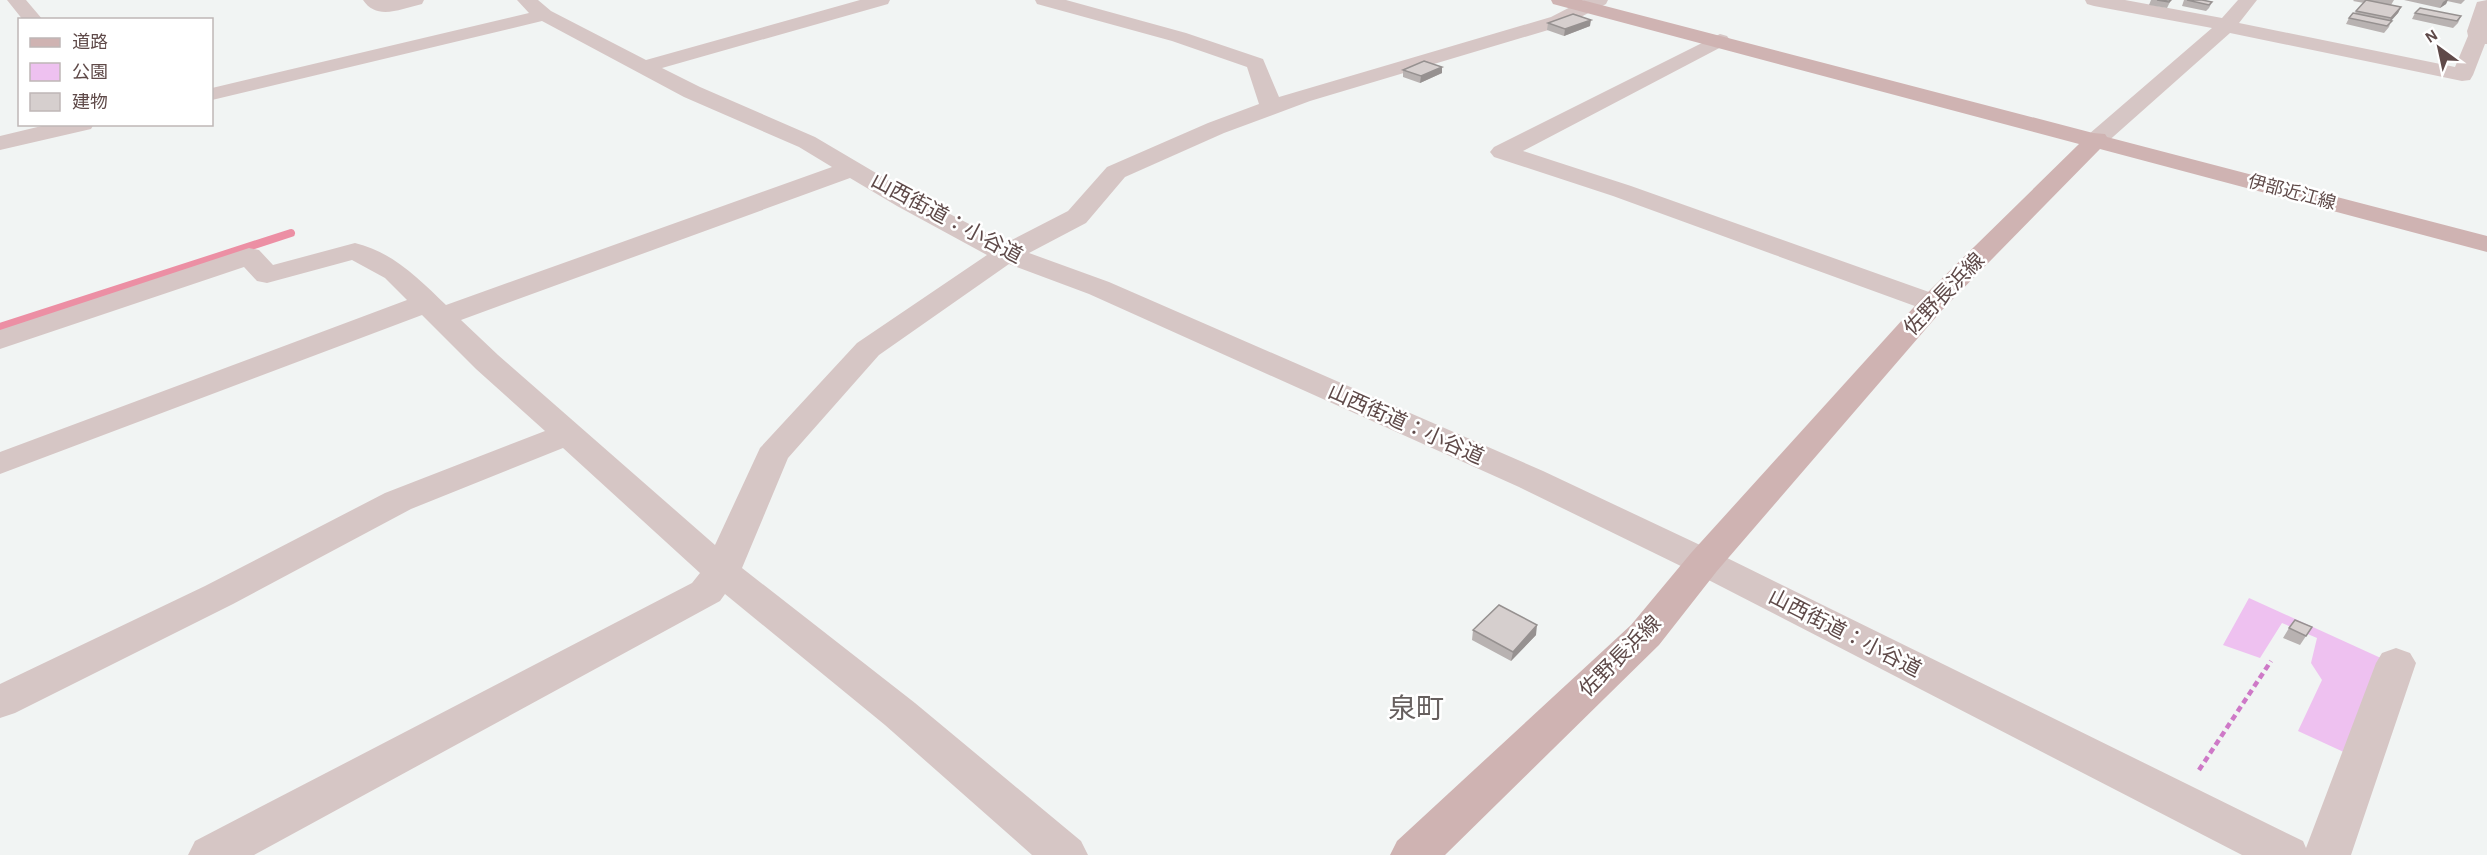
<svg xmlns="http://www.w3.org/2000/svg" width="2487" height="855" font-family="'Alegreya Sans','Noto Sans JP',sans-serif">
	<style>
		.green { fill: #eec1f0 }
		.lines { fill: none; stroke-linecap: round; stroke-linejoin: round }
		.stream { stroke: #ec8fa4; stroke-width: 8 }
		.path { stroke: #ce79c7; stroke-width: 4.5; stroke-dasharray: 6 4; stroke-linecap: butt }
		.minor { fill: #d6c6c5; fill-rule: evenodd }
		.major { fill: #cfb3b2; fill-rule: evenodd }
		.wall { fill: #b8b2b1 }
		.shaded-wall { fill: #969190 }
		.building { fill: #d6cfce; stroke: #969190; stroke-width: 1.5 }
		.labels { text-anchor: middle; stroke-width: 5; stroke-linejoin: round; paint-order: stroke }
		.far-street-label { font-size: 18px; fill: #5f4a49; stroke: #fff }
		.street-label { font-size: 21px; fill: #5f4a49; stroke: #fff }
		.near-quarter-label { font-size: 28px; fill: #665f5e; stroke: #fff }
	</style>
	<rect width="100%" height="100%" fill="#f1f4f3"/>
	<path class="green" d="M 2249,598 L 2383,659 L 2348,754 L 2298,731 L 2322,680 L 2311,663 L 2317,638 L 2282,623 L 2260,658 L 2223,645 Z"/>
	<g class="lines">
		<path class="stream" d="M 0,327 L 291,233"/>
		<path class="path" d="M 2199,770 L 2271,661"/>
		<path class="minor" d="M 7,0 L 26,0 L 43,20 L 23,20 Z
			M 363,0 L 424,0 L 422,4 C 400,9 377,21 363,0 Z
			M 517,0 L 538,0 L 551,11 L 646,60 L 860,0 L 890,0 L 888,4 L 662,68 L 700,87 L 815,137 L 915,196 L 1006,243 L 1068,211 L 1107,167 L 1208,123 L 1259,104 L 1247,67 L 1172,41 L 1037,4 L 1035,0 L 1066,0 L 1186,33 L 1263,59 L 1279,97 L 1551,17 L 1584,0 L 1608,0 L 1606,4 L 1565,25 L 1310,101 L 1224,133 L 1125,177 L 1086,223 L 1029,253 L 1109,282 L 1543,471 L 1717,553 L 2303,841 L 2306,848 L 2376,663 L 2382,653 L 2396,648 L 2410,653 L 2416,663 L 2351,855 L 2242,855 L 1691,571 L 1519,487 L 1089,294 L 1009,264 L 879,355 L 788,458 L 742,568 L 915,703 L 1081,841 L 1088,855 L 1032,855 L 885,725 L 725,594 L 720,601 L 254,855 L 188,855 L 195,841 L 692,583 L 700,573 L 563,448 L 411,509 L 233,604 L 15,713 L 0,718 L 0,684 L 205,586 L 385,493 L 545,431 L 476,369 L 422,315 L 0,474 L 0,452 L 407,300 L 385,278 L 352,260 L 267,283 L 257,281 L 244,267 L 0,349 L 0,330 L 249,248 L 259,250 L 273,265 L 355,243 C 393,252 419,279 446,305 L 832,167 L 799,147 L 684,97 L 542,21 L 212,100 L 212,88 L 529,13 ZM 850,178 L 897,206 L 987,255 L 857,343 L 760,448 L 715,545 L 498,355 L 461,320 Z
			M 2085,0 L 2125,0 L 2222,18 L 2238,0 L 2257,0 L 2239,23 L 2455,67 L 2468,36 L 2467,31 L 2477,2 L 2487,0 L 2487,44 L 2485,44 L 2473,75 L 2470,80 L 2462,81 L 2230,33 L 2105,144 L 2097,146 L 2089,144 L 2085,139 L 2089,134 L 2212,28 L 2094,6 L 2087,4 Z
			M 1720,34 L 1727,36 L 1730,40 L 1727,44 L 1523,151 L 1631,186 L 1943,297 L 1947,303 L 1943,309 L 1933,312 L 1923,309 L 1613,196 L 1494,157 L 1490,152 L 1494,147 Z
			M 50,124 L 94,124 L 91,129 L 0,150 L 0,136 Z"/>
		<path class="major" d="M 1551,0 L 1582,0 L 2093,133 L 2105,134 L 2107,137 L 2487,236 L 2487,252 L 2100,149 L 1943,309 L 1717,571 L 1659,645 L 1445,855 L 1390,855 L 1397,841 L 1631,625 L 1691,553 L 1923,297 L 2079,144 L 1553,4 Z"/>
	</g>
	<path class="wall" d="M 2151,0 L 2171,0 L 2167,8 L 2149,5 Z
		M 2184,0 L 2202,0 L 2212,2 L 2209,8 L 2206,11 L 2182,6 Z
		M 2354,0 L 2394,0 L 2391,5 L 2401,7 L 2398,13 L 2391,21 L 2389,27 L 2384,33 L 2346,24 L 2349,18 L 2355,13 L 2364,3 L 2353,1 Z
		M 2404,0 L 2465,0 L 2461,4 L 2447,1 L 2446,4 L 2440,8 Z
		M 2415,13 L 2461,16 L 2458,23 L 2453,28 L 2412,19 Z
		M 1548,23 L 1590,26 L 1564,36 L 1547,30 Z
		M 1403,70 L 1442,73 L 1420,83 L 1403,77 Z
		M 2312,627 L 2300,645 L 2283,638 L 2289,628 Z
		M 1473,630 L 1536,635 L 1511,661 L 1472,640 Z"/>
	<path class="shaded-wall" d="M 2446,0 L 2448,0 L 2446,4 L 2440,8 L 2443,2 Z
		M 2401,7 L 2398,13 L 2388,24 L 2391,18 Z
		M 1591,20 L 1590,26 L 1564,36 L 1565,29 Z
		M 1442,67 L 1442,73 L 1420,83 L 1421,76 Z
		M 1537,625 L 1536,635 L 1511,661 L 1513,652 Z"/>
	<path class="building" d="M 2157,0 L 2171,0 L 2169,2 Z
		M 2187,0 L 2202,0 L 2212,2 L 2209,5 Z
		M 2366,0 L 2401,7 L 2391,18 L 2356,11 Z
		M 2420,8 L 2461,16 L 2457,21 L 2415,13 Z
		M 2353,13 L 2392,21 L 2387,26 L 2349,18 Z
		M 1573,14 L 1591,20 L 1565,29 L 1548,23 Z
		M 1424,61 L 1442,67 L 1421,76 L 1403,70 Z
		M 1499,605 L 1537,625 L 1513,652 L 1473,630 Z
		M 2295,620 L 2312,627 L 2306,636 L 2289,628 Z"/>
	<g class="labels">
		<g class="far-street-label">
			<text transform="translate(2292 192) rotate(15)" y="6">伊部近江線</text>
		</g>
		<g class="street-label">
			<text transform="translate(947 218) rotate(28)" y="7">山西街道：小谷道</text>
			<text transform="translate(1944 294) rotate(-46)" y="7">佐野長浜線</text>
			<text transform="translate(1406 424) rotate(24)" y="7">山西街道：小谷道</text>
			<text transform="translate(1845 633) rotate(27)" y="7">山西街道：小谷道</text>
			<text transform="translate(1620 656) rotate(-45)" y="7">佐野長浜線</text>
		</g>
		<g class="near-quarter-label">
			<text x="1416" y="718">泉町</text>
		</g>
	</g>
	<rect x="18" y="18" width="195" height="108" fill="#ffffff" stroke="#bfb7b6" stroke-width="1.5"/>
	<rect x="30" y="38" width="30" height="9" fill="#cfb3b2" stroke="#bfb7b6" stroke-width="1.5"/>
	<text x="72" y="48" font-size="18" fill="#5f4a49">道路</text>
	<rect x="30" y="63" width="30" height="18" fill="#eec1f0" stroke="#bfb7b6" stroke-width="1.5"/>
	<text x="72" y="78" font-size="18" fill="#5f4a49">公園</text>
	<rect x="30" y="93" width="30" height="18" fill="#d6cfce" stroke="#bfb7b6" stroke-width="1.5"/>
	<text x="72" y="108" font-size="18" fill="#5f4a49">建物</text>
	<g transform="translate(2439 48) rotate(327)" stroke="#ffffff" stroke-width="4.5" paint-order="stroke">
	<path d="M0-4.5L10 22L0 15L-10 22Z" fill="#5f4a49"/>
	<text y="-9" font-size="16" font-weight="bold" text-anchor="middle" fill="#5f4a49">N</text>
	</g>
</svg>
